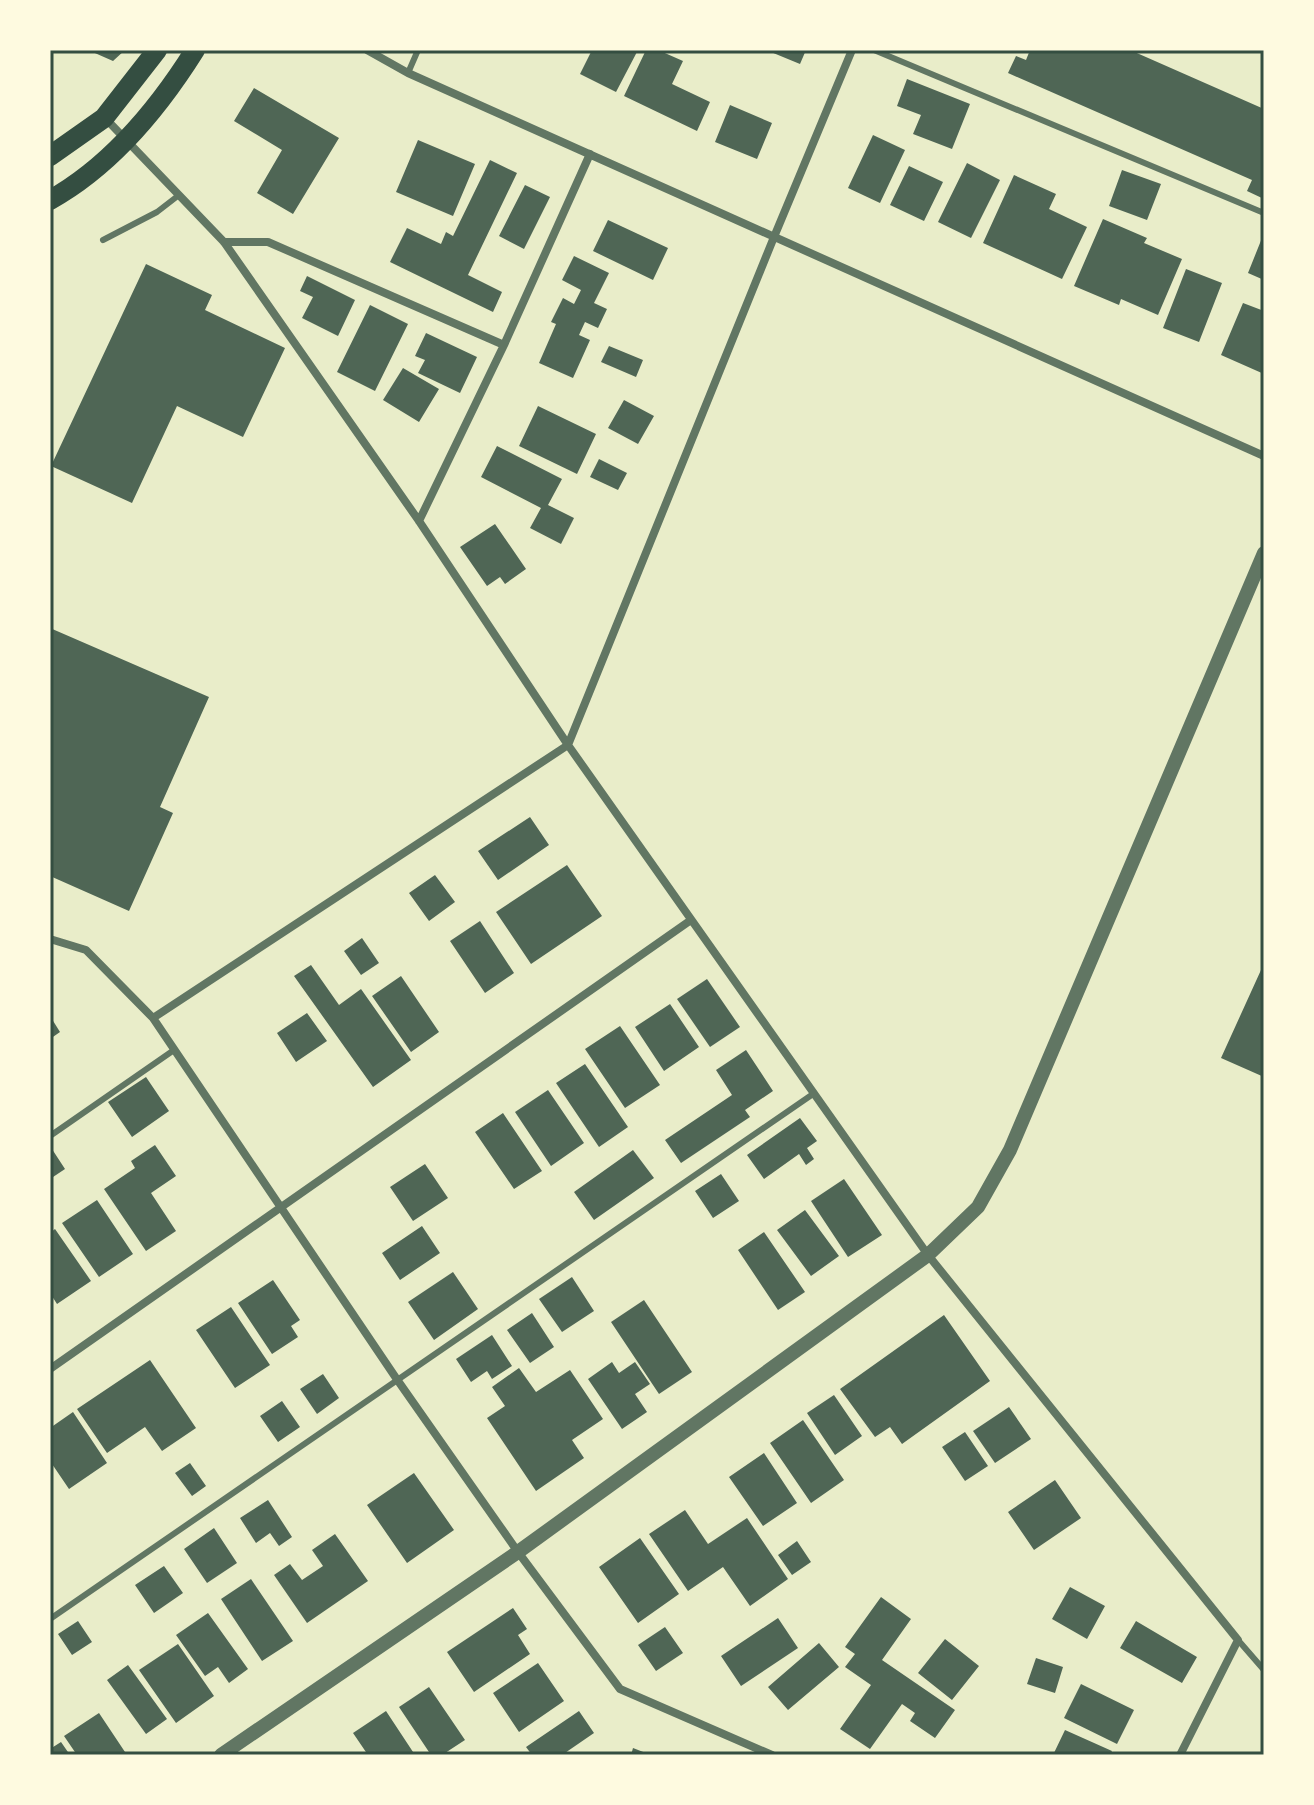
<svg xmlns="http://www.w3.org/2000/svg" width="1314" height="1805" font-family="Literata,serif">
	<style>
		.building { fill: #4f6655 }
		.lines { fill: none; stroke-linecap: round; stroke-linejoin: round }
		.service { stroke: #617663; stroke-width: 6 }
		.minor { stroke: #617663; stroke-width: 8 }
		.tertiary { stroke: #617663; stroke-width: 14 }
		.primary { stroke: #344e41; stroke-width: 20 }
		.neatline { fill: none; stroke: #344e41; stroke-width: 3 }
	</style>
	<rect width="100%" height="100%" fill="#e9edc9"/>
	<path class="building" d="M 88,50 L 125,50 L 113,61 Z
		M 592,50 L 638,50 L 616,92 L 580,74 Z
		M 646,50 L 658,50 L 683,61 L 672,84 L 710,102 L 697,131 L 624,96 Z
		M 766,50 L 806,50 L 800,64 Z
		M 1030,50 L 1130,50 L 1264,109 L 1264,199 L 1247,191 L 1252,180 L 1008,73 L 1016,56 L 1026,60 Z
		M 907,79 L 970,104 L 952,149 L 913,134 L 921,115 L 897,106 Z
		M 254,88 L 339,138 L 293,214 L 257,193 L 282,150 L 234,121 Z
		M 730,105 L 772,123 L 757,159 L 715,142 Z
		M 873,135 L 905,150 L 880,203 L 848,188 Z
		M 418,140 L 475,164 L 453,216 L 396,192 Z
		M 490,160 L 517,173 L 468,275 L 502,292 L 493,312 L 390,262 L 407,228 L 441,244 L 446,232 L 453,236 Z
		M 967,163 L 1000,180 L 971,238 L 938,222 Z
		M 909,166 L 943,182 L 924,221 L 890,205 Z
		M 1122,170 L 1161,184 L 1147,220 L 1109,206 Z
		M 1014,175 L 1056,194 L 1049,209 L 1087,227 L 1062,279 L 983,243 Z
		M 525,185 L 550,197 L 524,249 L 499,236 Z
		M 1103,219 L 1147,238 L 1144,243 L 1182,259 L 1158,315 L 1121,299 L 1119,305 L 1074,286 Z
		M 608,220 L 668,248 L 653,280 L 593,251 Z
		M 1264,233 L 1264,280 L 1248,273 Z
		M 574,256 L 609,273 L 594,303 L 607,309 L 598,328 L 585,322 L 579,335 L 590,340 L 573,378 L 539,363 L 556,324 L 551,322 L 563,298 L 574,304 L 581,290 L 562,280 Z
		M 146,264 L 212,295 L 205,310 L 285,348 L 243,437 L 177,406 L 132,503 L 51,466 Z
		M 1186,269 L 1222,283 L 1199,342 L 1163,328 Z
		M 307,276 L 355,300 L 338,336 L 302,318 L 313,297 L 300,291 Z
		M 1243,303 L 1264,311 L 1264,374 L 1221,355 Z
		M 370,305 L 408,324 L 375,391 L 337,372 Z
		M 426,333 L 477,357 L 460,393 L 418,373 L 425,360 L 415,356 Z
		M 609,346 L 643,360 L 636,377 L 601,362 Z
		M 403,368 L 439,389 L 419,422 L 383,400 Z
		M 624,400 L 654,416 L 638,444 L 608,428 Z
		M 538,406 L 596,434 L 577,474 L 519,446 Z
		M 497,446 L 562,479 L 548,505 L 574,518 L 561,544 L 530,528 L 541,508 L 481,477 Z
		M 599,459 L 627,473 L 618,490 L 590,477 Z
		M 495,524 L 526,569 L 505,584 L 500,577 L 487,586 L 460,547 Z
		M 50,628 L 209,697 L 160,807 L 173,813 L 129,911 L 50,876 Z
		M 530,817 L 549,845 L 498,880 L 478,851 Z
		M 567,865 L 602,916 L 531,964 L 496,912 Z
		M 435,875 L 455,902 L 429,921 L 409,893 Z
		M 480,921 L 514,973 L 485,993 L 450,941 Z
		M 362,938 L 379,963 L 361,975 L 344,951 Z
		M 311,965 L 339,1005 L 361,989 L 411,1060 L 373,1087 L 294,976 Z
		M 1261,970 L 1264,971 L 1264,1077 L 1221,1058 Z
		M 401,976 L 439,1032 L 411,1052 L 372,996 Z
		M 707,979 L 740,1027 L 710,1047 L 677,999 Z
		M 670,1004 L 699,1047 L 664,1071 L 635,1027 Z
		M 307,1013 L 327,1041 L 296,1062 L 277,1033 Z
		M 50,1016 L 60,1032 L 50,1039 Z
		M 620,1026 L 660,1085 L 625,1108 L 585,1049 Z
		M 746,1050 L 773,1091 L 745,1110 L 750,1117 L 681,1163 L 665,1140 L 732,1095 L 716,1070 Z
		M 585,1064 L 628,1127 L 599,1147 L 556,1083 Z
		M 146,1077 L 169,1111 L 132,1137 L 108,1102 Z
		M 548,1090 L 584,1143 L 551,1166 L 515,1112 Z
		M 503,1113 L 542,1171 L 514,1189 L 475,1132 Z
		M 800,1118 L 817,1141 L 807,1148 L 814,1159 L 806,1165 L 799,1154 L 764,1179 L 747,1155 Z
		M 155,1145 L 176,1176 L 151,1193 L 176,1231 L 146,1251 L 104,1189 L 135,1168 L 131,1161 Z
		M 50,1146 L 65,1169 L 50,1179 Z
		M 633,1150 L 654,1178 L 594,1220 L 574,1192 Z
		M 425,1164 L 448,1198 L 413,1221 L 390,1187 Z
		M 721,1174 L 739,1201 L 713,1218 L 695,1191 Z
		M 844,1179 L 882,1235 L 848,1257 L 811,1201 Z
		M 97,1200 L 133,1254 L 99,1277 L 62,1223 Z
		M 805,1210 L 839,1256 L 811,1276 L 777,1230 Z
		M 422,1226 L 440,1253 L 400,1280 L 382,1253 Z
		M 55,1229 L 91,1281 L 57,1304 L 50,1293 L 50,1233 Z
		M 764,1232 L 805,1292 L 778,1310 L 738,1250 Z
		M 453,1272 L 478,1309 L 434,1340 L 408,1302 Z
		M 572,1277 L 594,1311 L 562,1332 L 539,1299 Z
		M 273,1280 L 300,1320 L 291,1326 L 298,1337 L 272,1354 L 238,1303 Z
		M 644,1300 L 692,1372 L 659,1394 L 611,1322 Z
		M 231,1307 L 270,1365 L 235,1388 L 196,1330 Z
		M 532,1313 L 554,1347 L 530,1363 L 507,1330 Z
		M 944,1315 L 990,1381 L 902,1444 L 890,1427 L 875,1437 L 840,1389 Z
		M 492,1335 L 512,1366 L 492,1379 L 487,1371 L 471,1382 L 456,1359 Z
		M 150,1360 L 196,1428 L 162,1451 L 145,1427 L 107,1453 L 77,1409 Z
		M 612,1362 L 619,1373 L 635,1362 L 650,1384 L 635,1394 L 647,1412 L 622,1429 L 588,1379 Z
		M 519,1368 L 536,1392 L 570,1370 L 603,1419 L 572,1440 L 584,1458 L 536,1491 L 487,1418 L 505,1406 L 492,1387 Z
		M 323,1374 L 339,1398 L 317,1414 L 300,1389 Z
		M 834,1395 L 862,1436 L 835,1455 L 807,1413 Z
		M 282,1401 L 300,1427 L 278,1442 L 260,1416 Z
		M 1009,1407 L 1031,1439 L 995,1463 L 973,1431 Z
		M 73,1412 L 107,1463 L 69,1489 L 50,1461 L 50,1428 Z
		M 803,1420 L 844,1480 L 811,1503 L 770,1443 Z
		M 965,1432 L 988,1466 L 965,1481 L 942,1447 Z
		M 764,1453 L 797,1503 L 763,1526 L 729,1477 Z
		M 190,1463 L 206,1486 L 192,1496 L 175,1473 Z
		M 414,1473 L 454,1530 L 407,1563 L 367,1505 Z
		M 1055,1480 L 1081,1518 L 1034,1550 L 1008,1512 Z
		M 268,1500 L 292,1537 L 279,1546 L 270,1533 L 256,1543 L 240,1518 Z
		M 685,1510 L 708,1544 L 747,1518 L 788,1579 L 750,1606 L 723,1567 L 688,1591 L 649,1534 Z
		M 214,1528 L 237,1563 L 207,1583 L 184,1549 Z
		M 335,1534 L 368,1581 L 307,1623 L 274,1575 L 290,1564 L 302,1580 L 323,1566 L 312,1550 Z
		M 640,1538 L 679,1594 L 638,1623 L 599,1567 Z
		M 797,1541 L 811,1562 L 792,1575 L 778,1555 Z
		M 164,1566 L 183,1593 L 154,1613 L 135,1585 Z
		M 251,1579 L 293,1641 L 262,1661 L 221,1599 Z
		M 1070,1587 L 1105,1606 L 1087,1639 L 1052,1619 Z
		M 881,1597 L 911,1619 L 882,1660 L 955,1710 L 935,1738 L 910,1721 L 915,1713 L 902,1704 L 870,1749 L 840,1729 L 871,1685 L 845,1667 L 855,1654 L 845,1647 Z
		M 513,1608 L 527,1629 L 518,1635 L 530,1654 L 474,1692 L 447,1652 Z
		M 208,1613 L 248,1669 L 229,1683 L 218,1667 L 205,1676 L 176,1635 Z
		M 778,1618 L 798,1648 L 741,1686 L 721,1656 Z
		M 78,1621 L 92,1642 L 72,1655 L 58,1634 Z
		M 1136,1621 L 1197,1657 L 1182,1683 L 1120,1648 Z
		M 665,1627 L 683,1653 L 656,1671 L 638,1645 Z
		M 945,1639 L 979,1666 L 952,1700 L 918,1673 Z
		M 819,1643 L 839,1667 L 788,1710 L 768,1687 Z
		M 178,1644 L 214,1696 L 176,1723 L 139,1670 Z
		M 1036,1658 L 1063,1667 L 1055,1693 L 1027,1684 Z
		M 538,1663 L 564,1701 L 519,1732 L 493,1693 Z
		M 128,1665 L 167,1719 L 146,1734 L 107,1680 Z
		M 1081,1684 L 1134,1710 L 1117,1744 L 1064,1718 Z
		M 429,1687 L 465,1740 L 442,1755 L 431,1755 L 399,1707 Z
		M 386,1711 L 415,1755 L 368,1755 L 353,1733 Z
		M 579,1711 L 594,1733 L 562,1755 L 532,1755 L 526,1747 Z
		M 99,1713 L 127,1755 L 77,1755 L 64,1736 Z
		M 1065,1730 L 1112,1751 L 1110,1755 L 1053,1755 Z
		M 61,1742 L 70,1755 L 50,1755 L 50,1749 Z
		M 633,1748 L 651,1755 L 631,1755 Z"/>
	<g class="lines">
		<path class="service" d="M 874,50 L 1264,213
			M 408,73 L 418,50
			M 103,240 L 157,212 L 179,195
			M 50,1136 L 174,1050
			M 50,1619 L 813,1094
			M 1238,1640 L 1264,1670"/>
		<path class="minor" d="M 367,50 L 408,73 L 1264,456
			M 106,119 L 224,242 L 419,521 L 568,745 L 928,1255 L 1238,1640 L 1180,1755
			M 224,242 L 268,242 L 504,345
			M 419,521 L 504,345 L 590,154
			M 50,939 L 86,950 L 153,1018 L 396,1378 L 518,1552 L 620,1689 L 772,1755
			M 153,1018 L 568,745 L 774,237 L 852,50
			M 50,1369 L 691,920"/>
		<path class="tertiary" d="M 221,1755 L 518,1552 L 928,1255 L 978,1207 L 1010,1150 L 1264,553"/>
		<path class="primary" d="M 50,156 L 104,118 L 157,50
			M 50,200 C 111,166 158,109 195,50"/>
	</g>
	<rect width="1314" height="1805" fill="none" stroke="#fefae0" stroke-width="104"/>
	<rect x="52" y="52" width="1210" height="1701" class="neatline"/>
</svg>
